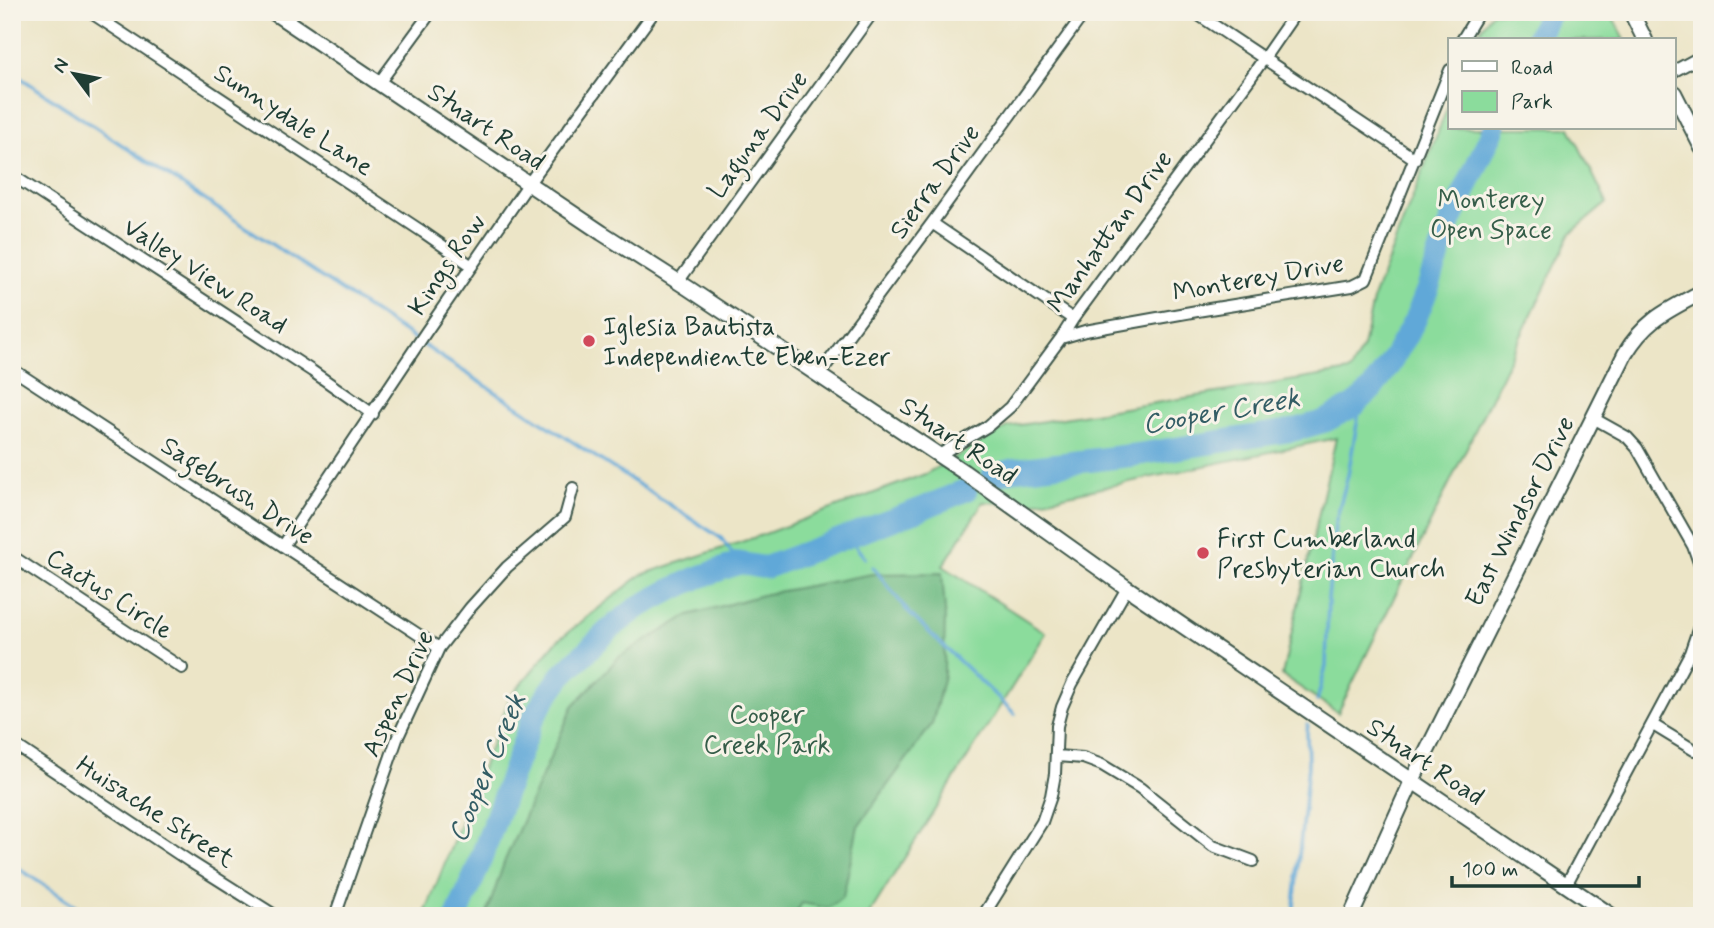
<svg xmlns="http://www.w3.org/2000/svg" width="1714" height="928" font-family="Mynerve,sans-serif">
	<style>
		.green { fill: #8bdc9c; stroke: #558c68; stroke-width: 2 }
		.forest { fill: #70bc84; stroke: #487c5c; stroke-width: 2 }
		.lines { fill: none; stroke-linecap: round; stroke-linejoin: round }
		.stream { stroke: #61a8d8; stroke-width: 3.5 }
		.river { stroke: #61a8d8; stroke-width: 23 }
		.street-casing { stroke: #3e564a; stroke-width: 14 }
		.secondary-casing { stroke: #3e564a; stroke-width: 18 }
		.street { stroke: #fff; stroke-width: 10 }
		.secondary { stroke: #fff; stroke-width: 14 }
		.poi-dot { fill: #d1495b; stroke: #f7f3e8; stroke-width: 2.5 }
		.labels { text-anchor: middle; stroke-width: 6; stroke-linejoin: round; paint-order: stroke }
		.street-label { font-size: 26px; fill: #1f3d34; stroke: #f7f3e8 }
		.park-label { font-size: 26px; fill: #355d49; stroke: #f7f3e8 }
		.poi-label { font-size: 26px; fill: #1f3d34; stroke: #f7f3e8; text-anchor: start }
		.water-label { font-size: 28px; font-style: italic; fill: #335d65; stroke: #f7f3e8 }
	</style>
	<rect width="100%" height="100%" fill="#f7f3e8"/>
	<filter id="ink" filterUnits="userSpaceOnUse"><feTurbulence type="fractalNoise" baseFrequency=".0143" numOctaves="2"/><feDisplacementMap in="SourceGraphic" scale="14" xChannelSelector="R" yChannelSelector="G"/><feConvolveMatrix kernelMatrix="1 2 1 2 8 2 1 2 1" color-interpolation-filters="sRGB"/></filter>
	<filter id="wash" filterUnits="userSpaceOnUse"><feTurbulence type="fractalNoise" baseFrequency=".00686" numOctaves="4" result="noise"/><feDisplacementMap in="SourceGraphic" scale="28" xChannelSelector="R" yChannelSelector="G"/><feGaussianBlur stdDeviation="1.57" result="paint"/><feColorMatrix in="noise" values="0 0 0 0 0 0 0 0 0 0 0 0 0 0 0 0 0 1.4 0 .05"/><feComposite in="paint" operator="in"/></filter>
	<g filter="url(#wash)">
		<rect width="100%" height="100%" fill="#ece5c7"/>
		<path class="green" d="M 1492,12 L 1610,12 L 1625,40 L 1474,40 Z
			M 1450,101 L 1450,128 L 1570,128 L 1607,203 L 1571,233 L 1338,713 L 1282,675 L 1336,438 L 1026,504 L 983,502 L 943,566 L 1046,633 L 868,916 L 424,916 L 510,697 L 557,641 L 641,575 L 762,535 L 925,474 L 1008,427 L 1350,371 L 1363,347 L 1374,296 Z"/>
		<path class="forest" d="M 942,573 L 945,610 L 944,675 L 932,724 L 858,826 L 843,897 L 828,908 L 802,903 L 794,916 L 486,916 L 505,860 L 573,706 L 619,657 L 689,615 L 766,594 L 872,574 Z"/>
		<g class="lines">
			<path class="stream" d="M 12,72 L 443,358 L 721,538 L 739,563
				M 848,537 L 865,558
				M 873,567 L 909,613 L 1015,714
				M 1317,701 L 1326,666 L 1328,599 L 1335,524 L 1348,475 L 1361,400
				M 12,864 L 91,916
				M 1293,916 L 1308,766 L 1307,731 L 1308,725"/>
			<path class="river" d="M 1536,40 L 1550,12
				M 993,476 L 1012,470 L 1134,455 L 1294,430 L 1325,421 L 1355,405 L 1372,389 L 1390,364 L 1415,320 L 1428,288 L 1450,223 L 1494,128
				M 457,916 L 476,872 L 532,720 L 544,700 L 562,675 L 611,628 L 637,608 L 669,591 L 697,578 L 739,563 L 761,567 L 767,567 L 921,509 L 966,490"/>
		</g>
	</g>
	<g filter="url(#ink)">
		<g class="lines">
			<defs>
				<path id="street" d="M 90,12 L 423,232 L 472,266
					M 1194,12 L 1415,159
					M 1462,40 L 1479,12
					M 1674,71 L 1702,56
					M 379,83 L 431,12
					M 12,175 L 312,371 L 373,414
					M 932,223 L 1073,319
					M 678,282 L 873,12
					M 1061,338 L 1085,331 L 1197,311 L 1352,286 L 1366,279 L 1450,70
					M 12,369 L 439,648
					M 818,376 L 932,223 L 1085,12
					M 1593,418 L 1627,437 L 1637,448 L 1693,546 L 1702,571
					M 939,455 L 988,426 L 1010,407 L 1061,338 L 1073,319 L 1251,77 L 1296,12
					M 283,546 L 426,332 L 529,183 L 654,12
					M 12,556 L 182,668
					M 1653,725 L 1694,750
					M 12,743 L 189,861 L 276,916
					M 1057,756 L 1083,758 L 1102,765 L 1140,788 L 1213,846 L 1253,861
					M 1566,885 L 1690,653 L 1702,618
					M 335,916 L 397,739 L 439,648 L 470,608 L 507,567 L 565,517 L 573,488
					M 983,916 L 1042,822 L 1051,796 L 1055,774 L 1057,726 L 1062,707 L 1072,684 L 1127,588"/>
				<path id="secondary" d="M 273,12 L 602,233 L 688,288 L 964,472 L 1127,588 L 1612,916
					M 1631,12 L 1645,40
					M 1674,93 L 1702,148
					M 1351,916 L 1412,781 L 1625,354 C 1646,319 1667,311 1702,292"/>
			</defs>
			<use href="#street" class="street-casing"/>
			<use href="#secondary" class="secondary-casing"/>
			<use href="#street" class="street"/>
			<use href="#secondary" class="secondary"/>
		</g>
	</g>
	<g class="poi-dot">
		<circle cx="589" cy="341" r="7"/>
		<circle cx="1203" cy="553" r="7"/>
	</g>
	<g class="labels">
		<g class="street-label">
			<text transform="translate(294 119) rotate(33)" y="9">Sunnydale Lane</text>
			<text transform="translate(487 126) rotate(34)" y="9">Stuart Road</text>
			<text transform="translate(757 134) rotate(-54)" y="9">Laguna Drive</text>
			<text transform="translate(934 181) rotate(-54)" y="9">Sierra Drive</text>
			<text transform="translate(1109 231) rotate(-54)" y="9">Manhattan Drive</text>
			<text transform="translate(446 264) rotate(-56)" y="9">Kings Row</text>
			<text transform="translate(206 275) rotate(33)" y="9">Valley View Road</text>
			<text transform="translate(1258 277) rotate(-10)" y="9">Monterey Drive</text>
			<text transform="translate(959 440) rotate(34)" y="9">Stuart Road</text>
			<text transform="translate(238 490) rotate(33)" y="9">Sagebrush Drive</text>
			<text transform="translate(1519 511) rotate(-63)" y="9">East Windsor Drive</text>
			<text transform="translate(110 593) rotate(33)" y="9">Cactus Circle</text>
			<text transform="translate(397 693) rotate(-65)" y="9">Aspen Drive</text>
			<text transform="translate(1426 761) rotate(34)" y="9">Stuart Road</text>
			<text transform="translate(156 811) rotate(33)" y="9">Huisache Street</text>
		</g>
		<g class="park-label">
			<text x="1491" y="208">Monterey<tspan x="1491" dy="30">Open Space</tspan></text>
			<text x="767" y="723">Cooper<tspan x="767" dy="30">Creek Park</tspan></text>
		</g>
		<g class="poi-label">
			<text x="603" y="335">Iglesia Bautista<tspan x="603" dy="30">Independiente Eben-Ezer</tspan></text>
			<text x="1217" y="547">First Cumberland<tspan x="1217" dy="30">Presbyterian Church</tspan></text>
		</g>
		<g class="water-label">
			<text transform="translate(1221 410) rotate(-10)" y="10">Cooper Creek</text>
			<text transform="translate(486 767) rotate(-67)" y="10">Cooper Creek</text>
		</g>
	</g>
	<rect width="1714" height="928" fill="none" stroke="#f7f3e8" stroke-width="42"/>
	<rect x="1448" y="38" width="228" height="91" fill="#f7f3e8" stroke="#a1aaa0" stroke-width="2"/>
	<rect x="1462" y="61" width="35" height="10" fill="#ffffff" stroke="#a1aaa0" stroke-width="2"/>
	<text x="1511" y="74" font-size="21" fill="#1f3d34">Road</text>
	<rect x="1462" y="91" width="35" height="21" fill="#8bdc9c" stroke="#a1aaa0" stroke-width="2"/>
	<text x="1511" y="108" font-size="21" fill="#1f3d34">Park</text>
	<g transform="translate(74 74) rotate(302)" stroke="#f7f3e8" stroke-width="5" paint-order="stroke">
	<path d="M0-5L12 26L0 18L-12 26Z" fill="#1f3d34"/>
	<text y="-10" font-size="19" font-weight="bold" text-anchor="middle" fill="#1f3d34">N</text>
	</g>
	<path d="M1452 876v10h187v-10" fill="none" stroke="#1f3d34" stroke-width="3.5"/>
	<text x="1462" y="876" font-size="21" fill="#1f3d34" stroke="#f7f3e8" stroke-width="5" paint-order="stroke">100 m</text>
</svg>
